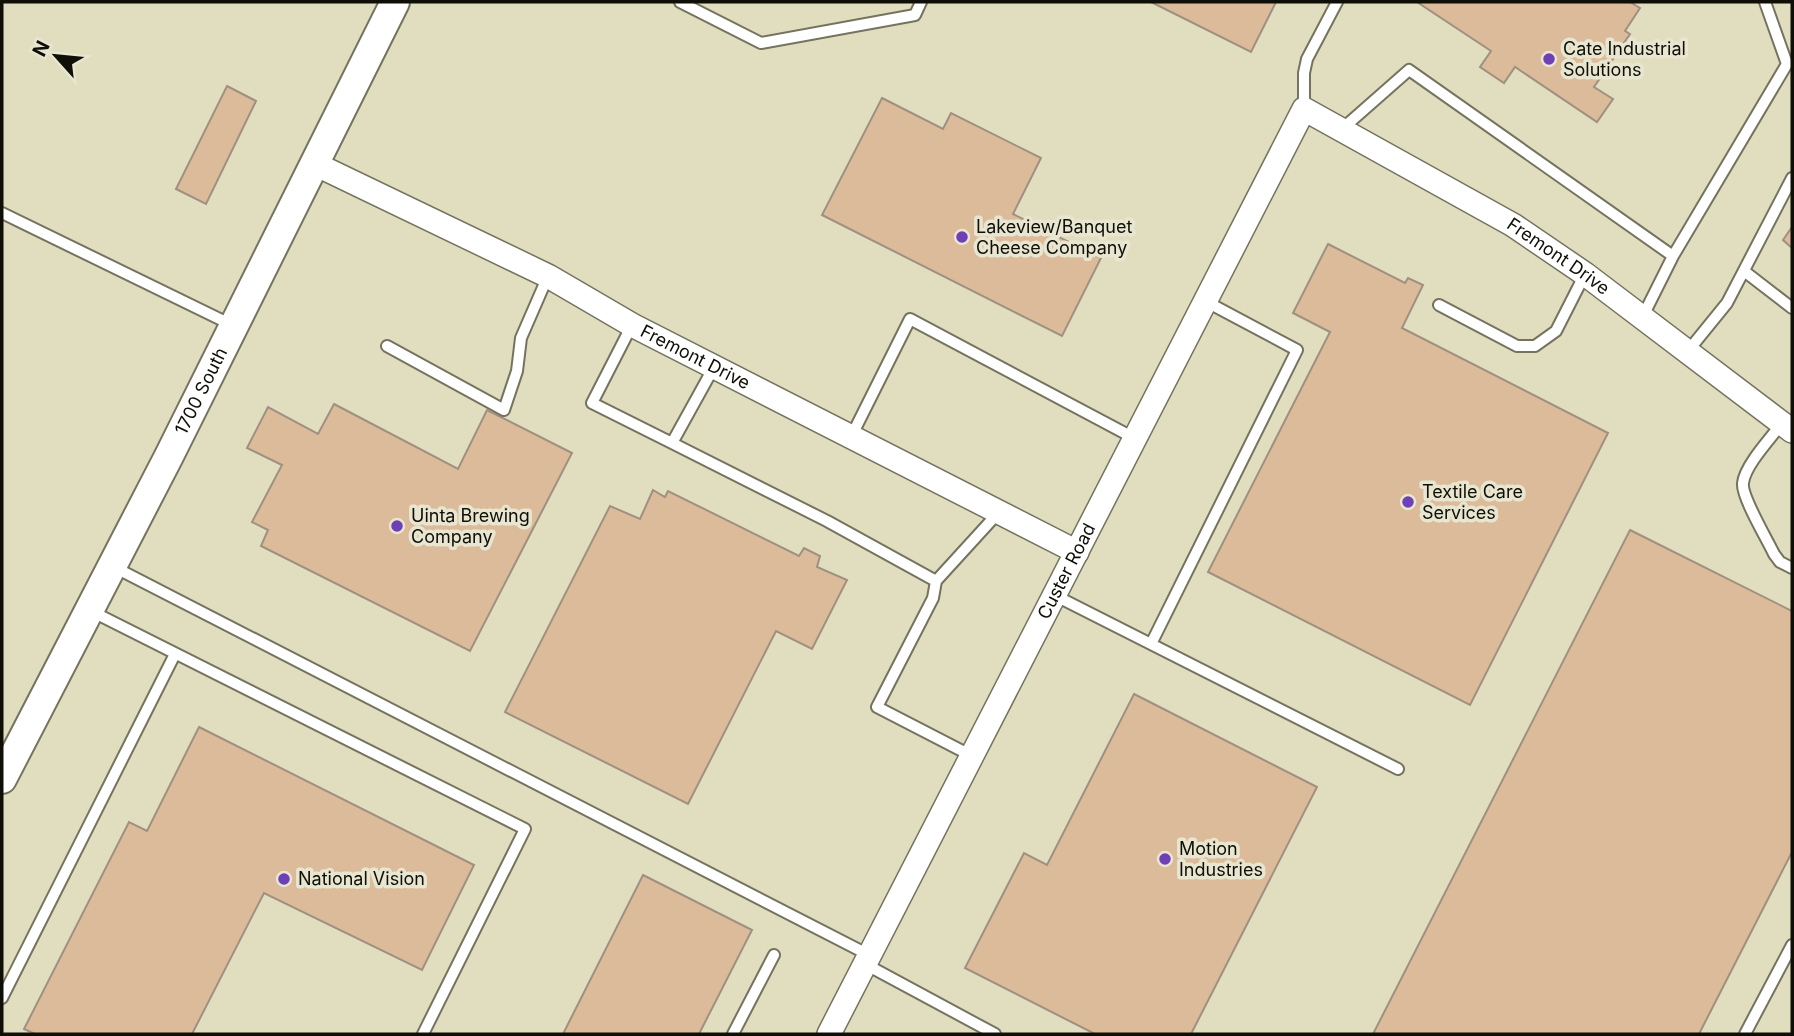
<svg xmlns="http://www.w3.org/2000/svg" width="1794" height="1036" font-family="Inter,sans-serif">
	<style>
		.built { fill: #e1dec0 }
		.building { fill: #dbbb99; stroke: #9f9080; stroke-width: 2 }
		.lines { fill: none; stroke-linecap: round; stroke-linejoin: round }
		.service-casing { stroke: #75735f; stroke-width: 14 }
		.minor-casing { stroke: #75735f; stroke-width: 26 }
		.tertiary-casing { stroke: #75735f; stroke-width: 32 }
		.service { stroke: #fff; stroke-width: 10 }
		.minor { stroke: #fff; stroke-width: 23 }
		.tertiary { stroke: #fff; stroke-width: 28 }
		.poi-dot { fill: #6f3fb7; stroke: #e8e6d0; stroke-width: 2.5 }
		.labels { text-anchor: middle; stroke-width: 7; stroke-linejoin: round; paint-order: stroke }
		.poi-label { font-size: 18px; fill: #0f0f07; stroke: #e8e6d0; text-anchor: start }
		.street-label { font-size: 18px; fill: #0f0f07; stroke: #e8e6d0 }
	</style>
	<rect width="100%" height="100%" fill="#e8e6d0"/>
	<path class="built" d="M 2,2 L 1792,2 L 1792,1034 L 2,1034 Z"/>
	<path class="building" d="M 1151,2 L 1276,2 L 1251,52 Z
		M 1417,2 L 1630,2 L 1640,8 L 1625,31 L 1630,34 L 1594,87 L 1613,99 L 1597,122 L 1515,67 L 1504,83 L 1480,67 L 1491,51 Z
		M 227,86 L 256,101 L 206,204 L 176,189 Z
		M 882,98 L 943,129 L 951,113 L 1041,158 L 1013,214 L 1101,258 L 1062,336 L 822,215 Z
		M 1792,227 L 1792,248 L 1783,240 Z
		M 1328,244 L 1405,283 L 1408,278 L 1423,285 L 1402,328 L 1608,433 L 1470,705 L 1208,572 L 1330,332 L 1293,313 Z
		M 334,404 L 458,469 L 487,410 L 572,453 L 470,651 L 261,546 L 268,530 L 252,522 L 282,465 L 247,448 L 268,407 L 318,434 Z
		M 653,490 L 665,497 L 668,491 L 799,556 L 804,548 L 820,556 L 817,567 L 847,580 L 812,649 L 776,631 L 688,804 L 505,712 L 610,506 L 640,519 Z
		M 1630,530 L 1792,611 L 1792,852 L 1699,1034 L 1373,1034 Z
		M 1134,694 L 1317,787 L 1191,1034 L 1095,1034 L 965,968 L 1024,853 L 1047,865 Z
		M 199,727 L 474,865 L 422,970 L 264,893 L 192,1034 L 35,1034 L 24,1029 L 129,822 L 147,831 Z
		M 643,875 L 752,930 L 699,1034 L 563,1034 Z"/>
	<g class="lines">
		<defs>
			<path id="service" d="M 680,2 L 761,43 L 915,15 L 921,2
				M 1304,109 L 1304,73 L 1307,59 L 1337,2
				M 1342,129 L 1409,70 L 1673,256 L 1642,318
				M 2,213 L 232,325
				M 1673,256 L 1787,64 L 1765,2
				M 1744,271 L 1792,308
				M 1439,305 L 1517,346 L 1535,346 L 1556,331 L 1585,274
				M 632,325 L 592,403 L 672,443
				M 387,346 L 504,410 L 517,371 L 521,338 L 548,276
				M 1688,351 L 1727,303 L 1792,178
				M 714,367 L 672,443 L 827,521 L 936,581 L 933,598 L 877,707 L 972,756
				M 1782,423 C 1771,438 1745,465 1743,483 C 1741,496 1767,539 1774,554 L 1780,562 L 1792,568
				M 851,437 L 910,319 L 1134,438
				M 112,566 L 869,955
				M 936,581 L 999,512
				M 1054,595 L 1398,769
				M 91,611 L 525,829 L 423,1034
				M 1151,644 L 1297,350 L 1205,301
				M 865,964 L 995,1034
				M 2,998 L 175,654
				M 733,1034 L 774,955
				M 1745,1034 L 1792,945"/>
			<g id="minor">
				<path id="s1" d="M 313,163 L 548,276 L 632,325 L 1077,552"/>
				<path id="s2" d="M 829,1034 L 1304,109 L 1513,225 L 1585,274 L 1792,431"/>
			</g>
			<g id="tertiary">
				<path id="s3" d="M 2,779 L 169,456 L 395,2"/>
			</g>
		</defs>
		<use href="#service" class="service-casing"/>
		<use href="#minor" class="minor-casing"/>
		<use href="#tertiary" class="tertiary-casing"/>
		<use href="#service" class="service"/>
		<use href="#minor" class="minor"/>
		<use href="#tertiary" class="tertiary"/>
	</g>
	<g class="poi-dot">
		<circle cx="1549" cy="59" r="7"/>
		<circle cx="962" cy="237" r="7"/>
		<circle cx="1408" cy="502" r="7"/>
		<circle cx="397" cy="526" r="7"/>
		<circle cx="1165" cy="859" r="7"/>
		<circle cx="284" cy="879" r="7"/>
	</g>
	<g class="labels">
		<g class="poi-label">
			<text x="1563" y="55">Cate Industrial<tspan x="1563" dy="21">Solutions</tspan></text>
			<text x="976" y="233">Lakeview/Banquet<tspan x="976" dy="21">Cheese Company</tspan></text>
			<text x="1422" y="498">Textile Care<tspan x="1422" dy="21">Services</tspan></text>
			<text x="411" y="522">Uinta Brewing<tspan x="411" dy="21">Company</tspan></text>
			<text x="1179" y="855">Motion<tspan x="1179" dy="21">Industries</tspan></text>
			<text x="298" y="885">National Vision</text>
		</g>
		<g class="street-label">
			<text dy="6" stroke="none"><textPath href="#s2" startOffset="1334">Fremont Drive</textPath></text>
			<text dy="6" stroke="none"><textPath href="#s1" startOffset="429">Fremont Drive</textPath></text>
			<text dy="6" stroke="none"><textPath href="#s3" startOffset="436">1700 South</textPath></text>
			<text dy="6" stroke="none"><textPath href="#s2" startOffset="520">Custer Road</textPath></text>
		</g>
	</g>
	<rect width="1794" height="1036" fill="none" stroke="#0f0f07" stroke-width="7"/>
	<g transform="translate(56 56) rotate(297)" stroke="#e8e6d0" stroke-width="5" paint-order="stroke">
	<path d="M0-5L12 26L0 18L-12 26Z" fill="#0f0f07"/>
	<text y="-10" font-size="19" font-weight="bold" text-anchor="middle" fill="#0f0f07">N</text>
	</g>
</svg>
